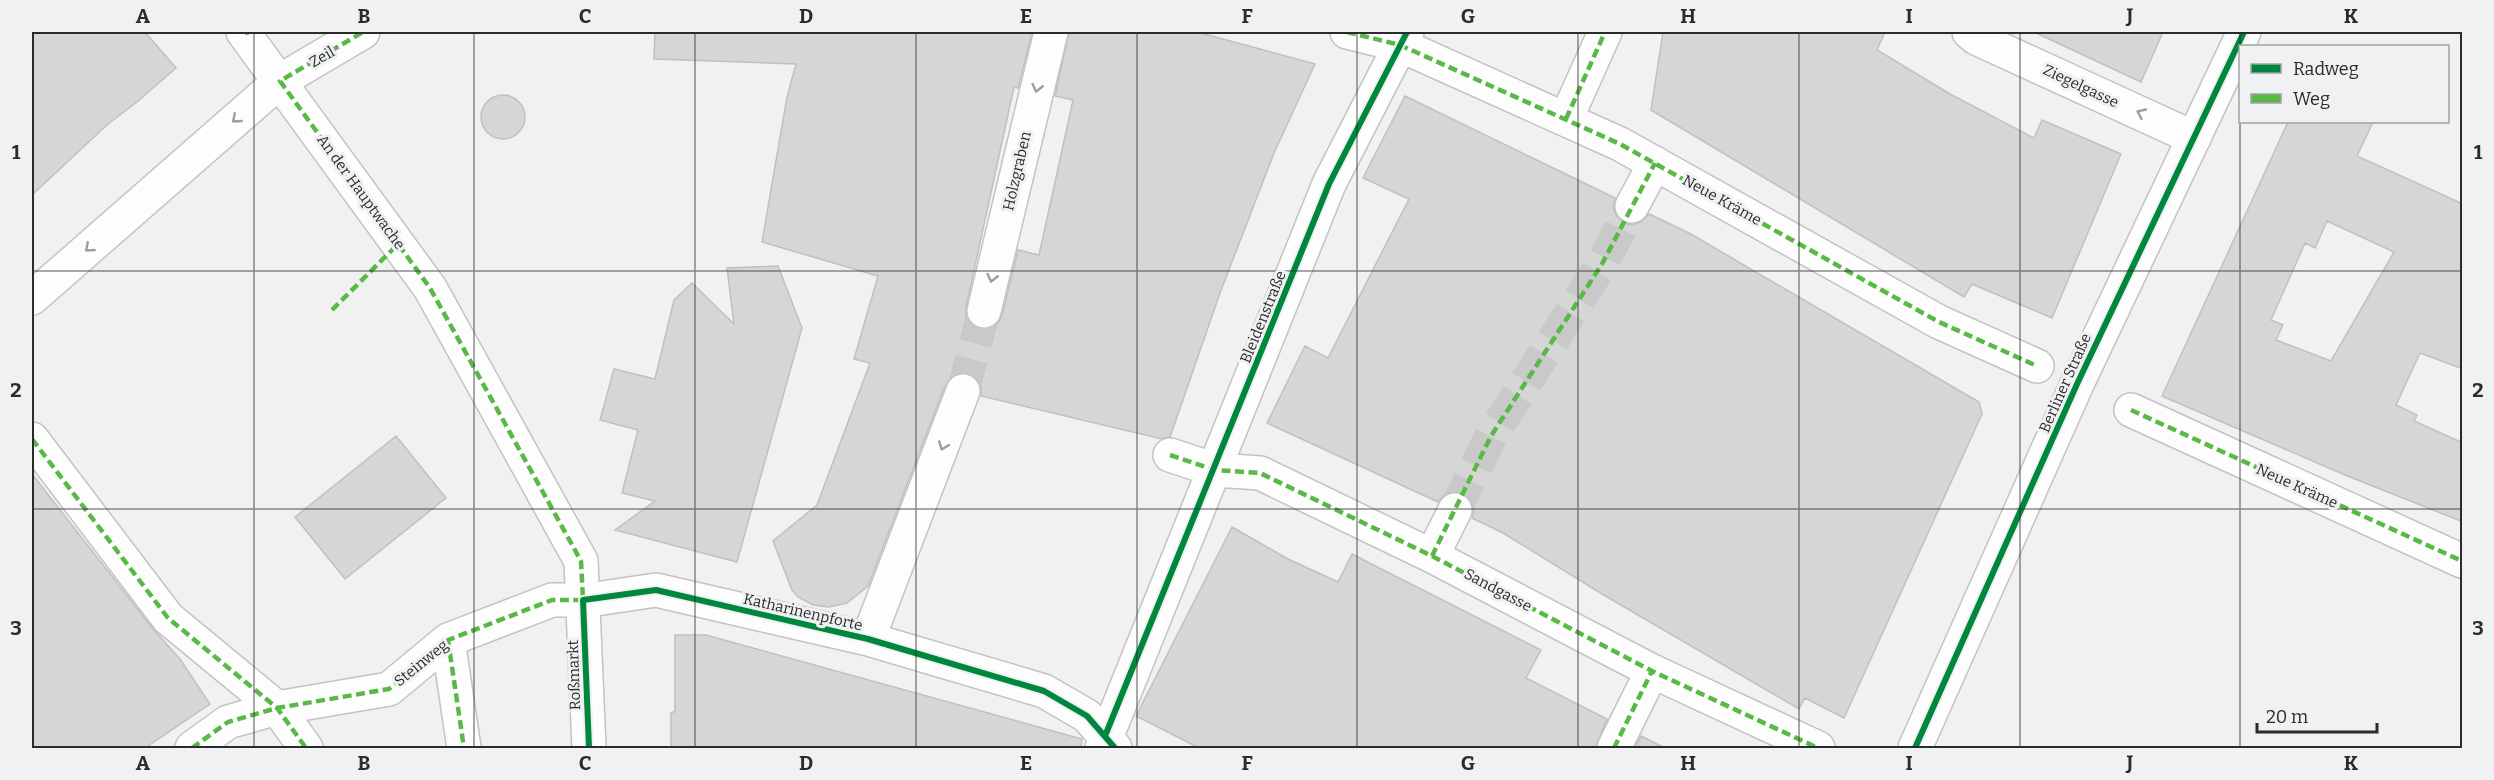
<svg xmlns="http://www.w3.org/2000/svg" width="2494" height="780" font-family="Bitter,serif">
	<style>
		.building { fill: #d6d6d7; stroke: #c0c0c0; stroke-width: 1.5; fill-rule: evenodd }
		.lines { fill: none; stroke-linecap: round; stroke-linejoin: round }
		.minor-tunnel { stroke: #c9c9c9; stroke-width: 33; stroke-dasharray: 33 16; stroke-linecap: butt }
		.minor-casing { stroke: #c3c3c3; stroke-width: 36 }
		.major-casing { stroke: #c3c3c3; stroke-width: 36 }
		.minor { stroke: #fdfdfd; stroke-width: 33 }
		.major { stroke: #fdfdfd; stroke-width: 33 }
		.quiet { stroke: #58b947; stroke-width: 4.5; stroke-dasharray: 9 4.5; stroke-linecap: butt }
		.cycleway-casing { stroke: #f0f1f2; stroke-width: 10 }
		.cycleway { stroke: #00873e; stroke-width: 6 }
		.oneway { stroke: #9e9e9e }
		.grid { fill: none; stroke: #2b2b2b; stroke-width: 1.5; stroke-opacity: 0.55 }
		.labels { text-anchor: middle; stroke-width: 6; stroke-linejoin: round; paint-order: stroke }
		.street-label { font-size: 15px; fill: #2b2b2b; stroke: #f0f1f2 }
		.neatline { fill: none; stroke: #2b2b2b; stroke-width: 2 }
		.grid-label { font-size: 20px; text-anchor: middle; font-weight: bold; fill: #2b2b2b }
	</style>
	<rect width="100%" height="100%" fill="#f1f1f1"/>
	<path class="building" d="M 32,32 L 145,32 L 176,68 L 137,102 L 108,124 L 32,195 Z
		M 655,32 L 1032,32 L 1018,88 L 1014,87 L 966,307 L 966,316 L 971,324 L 980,329 L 990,329 L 998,323 L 1002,316 L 1018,250 L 1039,255 L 1073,100 L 1055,96 L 1069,32 L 1197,32 L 1315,64 L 1274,153 L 1220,293 L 1170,437 L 1162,439 L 981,396 L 981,387 L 978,380 L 970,374 L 961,372 L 952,376 L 944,388 L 868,586 L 847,603 L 829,607 L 813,605 L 798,597 L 792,590 L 773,541 L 817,505 L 870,363 L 854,359 L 878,276 L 762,242 L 787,97 L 796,64 L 654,59 Z
		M 1663,32 L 1885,32 L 1877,50 L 1950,94 L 2034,138 L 2042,120 L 2121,154 L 2052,318 L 1972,284 L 1964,297 L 1651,110 Z
		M 2034,32 L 2163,32 L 2141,82 Z
		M481 117a22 22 0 1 1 44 0a22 22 0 1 1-44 0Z
		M 1405,96 L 1615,198 L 1613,207 L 1616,215 L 1624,223 L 1632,225 L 1641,222 L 1649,214 L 1689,233 L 1979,402 L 1982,414 L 1844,718 L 1805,698 L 1799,709 L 1602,594 L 1503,533 L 1472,518 L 1474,509 L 1471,500 L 1464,494 L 1453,491 L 1444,495 L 1438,502 L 1267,423 L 1305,346 L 1328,358 L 1409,199 L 1363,178 Z
		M 2288,122 L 2373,122 L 2357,156 L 2463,204 L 2463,369 L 2420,353 L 2396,405 L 2417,415 L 2414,421 L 2463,443 L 2463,522 L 2345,475 L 2162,396 ZM 2327,221 L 2394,252 L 2331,361 L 2276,340 L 2283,325 L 2271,320 L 2305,243 L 2315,248 Z
		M 778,266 L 802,328 L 737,562 L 615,530 L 655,501 L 622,493 L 638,430 L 600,420 L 614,369 L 655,379 L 674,300 L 692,283 L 734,324 L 727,268 Z
		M 396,436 L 446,498 L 345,579 L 295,517 Z
		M 32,474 L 153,629 L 180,659 L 210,704 L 145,748 L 32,748 Z
		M 1232,527 L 1288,559 L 1338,582 L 1352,554 L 1541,650 L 1526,678 L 1607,719 L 1595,748 L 1199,748 L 1136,716 Z
		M 675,635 L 706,635 L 1082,739 L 1081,748 L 671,748 L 671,713 L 675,711 Z
		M 1641,736 L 1665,748 L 1635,748 Z"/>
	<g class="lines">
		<path class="minor-tunnel" d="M 963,391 L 984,311
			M 1455,510 L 1491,436 L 1602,264 L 1632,206"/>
		<defs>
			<path id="minor" d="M 243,32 L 430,288 L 581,561 L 589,748
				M 1347,32 L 1400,45 L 1620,144 L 1939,322 L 2037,366
				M 1969,32 L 1976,38 L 2194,138
				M 1566,119 L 1605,32
				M 1632,206 L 1655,163
				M 32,298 L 280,81 L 363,32
				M 984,311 L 1051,32
				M 2131,410 L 2462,561
				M 32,439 L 168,618 L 277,708 L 306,748
				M 1170,455 L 1215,470 L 1260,473 L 1432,556 L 1652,671 L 1818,748
				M 1432,556 L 1455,510
				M 868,639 L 963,391
				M 448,640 L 464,748
				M 192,748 L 228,722 L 277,708 L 389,689 L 448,640 L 552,600 L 589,600 L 656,590 L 868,639 L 1044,691 L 1087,716 L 1115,748
				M 1102,748 L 1329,184 L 1407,32
				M 1614,748 L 1652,671"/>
			<path id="major" d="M 1915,748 L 2077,384 L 2244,32"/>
		</defs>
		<use href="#minor" class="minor-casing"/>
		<use href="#major" class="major-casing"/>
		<use href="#minor" class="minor"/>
		<use href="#major" class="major"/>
		<path class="quiet" d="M 1347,32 L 1400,45 L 1620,144 L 1939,322 L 2037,366
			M 245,33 L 249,32
			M 1566,119 L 1605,32
			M 332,310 L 398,244
			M 2131,410 L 2462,561
			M 32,439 L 168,618 L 277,708 L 306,748
			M 1170,455 L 1215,470 L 1260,473 L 1432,556 L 1652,671 L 1818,748
			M 1432,556 L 1491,436 L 1602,264 L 1655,163
			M 448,640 L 464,748
			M 192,748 L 228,722 L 277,708 L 389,689 L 448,640 L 552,600 L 583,600 L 581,561 L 430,288 L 280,81 L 363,32
			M 1614,748 L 1652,671"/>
		<defs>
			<path id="cycleway" d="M 1105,736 L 1329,184 L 1407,32
				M 589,748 L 583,600 L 656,590 L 868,639 L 1044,691 L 1087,716 L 1115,748
				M 1915,748 L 2077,384 L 2244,32"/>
		</defs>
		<use href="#cycleway" class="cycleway-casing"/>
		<use href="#cycleway" class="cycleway"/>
	</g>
	<defs><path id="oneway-chevron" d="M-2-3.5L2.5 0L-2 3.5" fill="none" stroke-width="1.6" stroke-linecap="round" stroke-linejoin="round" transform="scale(1.5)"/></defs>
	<g class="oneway">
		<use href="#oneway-chevron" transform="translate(1037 88) rotate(103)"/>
		<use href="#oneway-chevron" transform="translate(2141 113) rotate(-155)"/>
		<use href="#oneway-chevron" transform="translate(236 119) rotate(139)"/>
		<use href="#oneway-chevron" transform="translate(89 248) rotate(139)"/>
		<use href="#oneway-chevron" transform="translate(992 278) rotate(103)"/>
		<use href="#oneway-chevron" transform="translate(943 446) rotate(111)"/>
	</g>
	<path class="grid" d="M 254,32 L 254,748M 474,32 L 474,748M 695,32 L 695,748M 916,32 L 916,748M 1137,32 L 1137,748M 1357,32 L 1357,748M 1578,32 L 1578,748M 1799,32 L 1799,748M 2020,32 L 2020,748M 2240,32 L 2240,748M 32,271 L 2462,271M 32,509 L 2462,509"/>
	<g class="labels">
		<g class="street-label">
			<text transform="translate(322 57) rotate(-30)" y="5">Zeil</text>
			<text transform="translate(2081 86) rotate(25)" y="5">Ziegelgasse</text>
			<text transform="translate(1017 171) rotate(-77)" y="5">Holzgraben</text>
			<text transform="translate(361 192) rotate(54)" y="5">An der Hauptwache</text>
			<text transform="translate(1722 200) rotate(29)" y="5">Neue Kräme</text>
			<text transform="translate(1263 317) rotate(-68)" y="5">Bleidenstraße</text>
			<text transform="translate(2065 383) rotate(-66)" y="5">Berliner Straße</text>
			<text transform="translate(2297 486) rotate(24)" y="5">Neue Kräme</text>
			<text transform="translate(1498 590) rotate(28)" y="5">Sandgasse</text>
			<text transform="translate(803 612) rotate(13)" y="5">Katharinenpforte</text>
			<text transform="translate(421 663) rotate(-39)" y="5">Steinweg</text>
			<text transform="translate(574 675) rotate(-92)" y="5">Roßmarkt</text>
		</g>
	</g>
	<rect width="2494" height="780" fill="none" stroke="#f0f1f2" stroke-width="66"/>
	<rect x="2239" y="45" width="210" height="78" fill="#f0f1f2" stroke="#a1a2a2" stroke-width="1.5"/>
	<rect x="2251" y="64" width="30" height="9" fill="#00873e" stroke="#a1a2a2" stroke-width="1.5"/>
	<text x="2293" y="75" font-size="18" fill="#2b2b2b">Radweg</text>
	<rect x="2251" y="94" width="30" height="9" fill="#58b947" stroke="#a1a2a2" stroke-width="1.5"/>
	<text x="2293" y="105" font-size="18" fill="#2b2b2b">Weg</text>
	<path d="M2257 723v9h120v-9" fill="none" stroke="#2b2b2b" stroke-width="3"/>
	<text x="2266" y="723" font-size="18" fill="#2b2b2b" stroke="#f0f1f2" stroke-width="4.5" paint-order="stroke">20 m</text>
	<rect x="33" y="33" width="2428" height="714" class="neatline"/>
	<g class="grid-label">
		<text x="143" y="23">A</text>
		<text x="364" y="23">B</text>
		<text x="585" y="23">C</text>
		<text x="806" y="23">D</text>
		<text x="1026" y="23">E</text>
		<text x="1247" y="23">F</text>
		<text x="1468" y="23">G</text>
		<text x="1688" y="23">H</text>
		<text x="1909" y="23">I</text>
		<text x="2130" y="23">J</text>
		<text x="2351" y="23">K</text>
		<text x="16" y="159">1</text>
		<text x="2478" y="159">1</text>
		<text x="16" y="397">2</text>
		<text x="2478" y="397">2</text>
		<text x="16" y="635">3</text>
		<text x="2478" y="635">3</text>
		<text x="143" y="770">A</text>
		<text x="364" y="770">B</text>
		<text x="585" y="770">C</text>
		<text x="806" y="770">D</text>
		<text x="1026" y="770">E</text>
		<text x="1247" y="770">F</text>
		<text x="1468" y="770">G</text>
		<text x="1688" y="770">H</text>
		<text x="1909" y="770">I</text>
		<text x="2130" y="770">J</text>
		<text x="2351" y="770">K</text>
	</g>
</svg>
